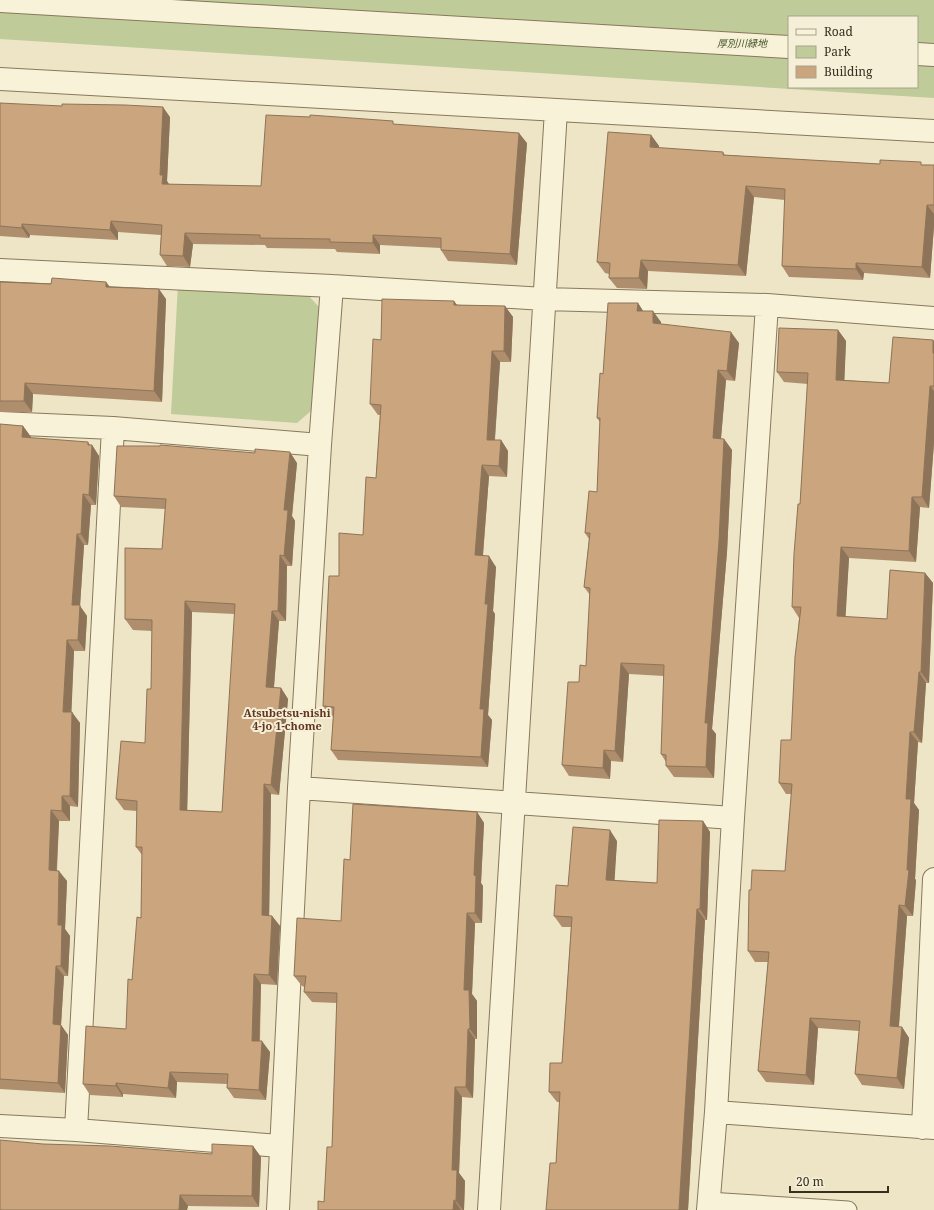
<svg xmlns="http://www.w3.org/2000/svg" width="934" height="1210" font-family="'Noto Serif','Noto Sans JP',serif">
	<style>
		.green { fill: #c0cb9a; fill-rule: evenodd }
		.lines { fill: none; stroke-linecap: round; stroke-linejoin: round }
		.lane-casing { stroke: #88785c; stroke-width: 19 }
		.street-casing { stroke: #88785c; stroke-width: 24 }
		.lane { stroke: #f8f2d9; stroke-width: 17 }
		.street { stroke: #f8f2d9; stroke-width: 22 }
		.wall { fill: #ae8e6c; fill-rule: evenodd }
		.shaded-wall { fill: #8d7458 }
		.building { fill: #caa57d; stroke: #8d7458; fill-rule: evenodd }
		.labels { text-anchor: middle; stroke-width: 4; stroke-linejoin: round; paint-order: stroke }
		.park-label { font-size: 10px; font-style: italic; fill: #445427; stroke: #f4efd6 }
		.neighbourhood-label { font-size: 11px; font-weight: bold; fill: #633521; stroke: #f4efd6 }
	</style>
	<rect width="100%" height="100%" fill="#ede5c6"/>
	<path class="green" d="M 0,0 L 934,0 L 934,98 L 0,39 ZM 789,17 L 917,17 L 917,87 L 789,87 Z
		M 178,284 L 307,294 L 319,307 L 312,410 L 297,423 L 171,414 Z"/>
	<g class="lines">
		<defs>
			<path id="lane" d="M 708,1201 L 848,1210"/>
			<path id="street" d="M 0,1 L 789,47
				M 917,54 L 934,55
				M 0,79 L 934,131
				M 0,270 L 332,286 L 544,299 L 767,305 L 934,318
				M 0,423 L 113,428 L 320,445
				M 299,788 L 733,818
				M 716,1112 L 934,1128
				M 0,1126 L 76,1130 L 280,1146
				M 923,1128 L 934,879
				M 76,1130 L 113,428
				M 278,1210 L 299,788 L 320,445 L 332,286
				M 489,1210 L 556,110
				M 708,1210 L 716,1112 L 733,818 L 767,305"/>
		</defs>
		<use href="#lane" class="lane-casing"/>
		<use href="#street" class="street-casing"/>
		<use href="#lane" class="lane"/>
		<use href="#street" class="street"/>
	</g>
	<path class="wall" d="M 0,103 L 170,117 L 167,181 L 169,184 L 261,186 L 396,124 L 527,143 L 517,265 L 448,261 L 441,250 L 441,248 L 380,245 L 380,254 L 337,252 L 335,249 L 267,248 L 265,245 L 193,244 L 190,267 L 167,266 L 160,255 L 161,235 L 118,232 L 118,240 L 30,235 L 29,238 L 0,236 Z
		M 651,135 L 659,146 L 659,148 L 723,152 L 725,155 L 880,164 L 934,165 L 934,226 L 930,278 L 864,273 L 863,280 L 789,277 L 782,266 L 785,200 L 754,197 L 746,276 L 648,271 L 647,289 L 617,288 L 609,278 L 609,274 L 605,273 L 597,262 Z
		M 0,282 L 51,284 L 106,282 L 110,287 L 166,299 L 162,402 L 33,394 L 32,412 L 0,412 Z
		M 454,301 L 457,305 L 505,306 L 513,317 L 511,362 L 500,362 L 495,440 L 501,440 L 508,451 L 507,477 L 489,476 L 483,556 L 496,567 L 493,611 L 495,614 L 488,715 L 492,720 L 488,767 L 338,760 L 331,750 L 333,717 L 330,716 L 323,706 L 339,576 L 363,535 L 376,478 L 380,415 L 378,415 L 370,404 L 381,340 Z
		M 638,303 L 643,311 L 661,322 L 661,324 L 739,343 L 735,381 L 726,380 L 721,439 L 724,439 L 732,450 L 727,552 L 712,729 L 716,734 L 714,778 L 674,777 L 666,766 L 666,762 L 661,754 L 664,676 L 629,674 L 623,762 L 611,761 L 610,779 L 569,776 L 562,765 L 579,682 L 586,666 L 590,595 L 584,587 L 589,539 L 585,533 L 597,492 L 600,422 L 597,418 L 603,374 Z
		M 838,330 L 846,341 L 844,380 L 889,383 L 934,341 L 934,443 L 929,508 L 920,507 L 916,562 L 849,558 L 845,617 L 887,619 L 925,573 L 933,583 L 929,683 L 926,683 L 922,743 L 918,742 L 914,803 L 919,810 L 915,879 L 916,880 L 913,916 L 907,916 L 899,1027 L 902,1027 L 909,1038 L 904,1089 L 862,1085 L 855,1074 L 859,1031 L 818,1028 L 814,1085 L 766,1082 L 758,1071 L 768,962 L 755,962 L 748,951 L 751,890 L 785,871 L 792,794 L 786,794 L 779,783 L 791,740 L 799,618 L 792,607 L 800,504 L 808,384 L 784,382 L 777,372 Z
		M 0,424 L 23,426 L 31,437 L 30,438 L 92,445 L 99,456 L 96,505 L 91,505 L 88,545 L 84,545 L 80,606 L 87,616 L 85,651 L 74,651 L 71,712 L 80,723 L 78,807 L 70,806 L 70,821 L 59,821 L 57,871 L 67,881 L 65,929 L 70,936 L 68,976 L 64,976 L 61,1025 L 68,1035 L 65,1093 L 0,1089 Z
		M 297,463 L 292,516 L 295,521 L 292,566 L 287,566 L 286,621 L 279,621 L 274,688 L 281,688 L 288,699 L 279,795 L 271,794 L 269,916 L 272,916 L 280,926 L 277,985 L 261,984 L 260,1041 L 270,1052 L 266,1100 L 234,1098 L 227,1088 L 227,1084 L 177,1082 L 176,1098 L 123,1094 L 123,1097 L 90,1095 L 83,1084 L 126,1029 L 132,980 L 141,918 L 142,855 L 136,847 L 137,811 L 124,810 L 116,799 L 145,743 L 151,689 L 152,631 L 133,630 L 125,619 L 162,549 L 165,509 L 121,507 L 114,496 ZM 192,612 L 235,614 L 222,812 L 187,810 Z
		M 477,812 L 484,823 L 481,883 L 483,886 L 482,923 L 475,923 L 472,994 L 477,1001 L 477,1039 L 475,1039 L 473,1098 L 462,1097 L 459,1173 L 465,1181 L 464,1210 L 318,1210 L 324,1202 L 332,1147 L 337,1003 L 312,1002 L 304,992 L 305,987 L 302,986 L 294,976 L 341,921 L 350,860 Z
		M 703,821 L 710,832 L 707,920 L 705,920 L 688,1210 L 546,1210 L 556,1163 L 560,1102 L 557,1102 L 549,1092 L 562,1063 L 571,927 L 562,927 L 554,916 L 568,886 L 617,841 L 614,880 L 657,883 Z
		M 43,1144 L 212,1154 L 253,1146 L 261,1157 L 259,1207 L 188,1206 L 187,1210 L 0,1210 Z"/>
	<path class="shaded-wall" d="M 163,107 L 170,117 L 167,181 L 170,186 L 162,184 L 160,175 Z
		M 519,133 L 527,143 L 517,265 L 510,254 Z
		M 651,135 L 659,146 L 658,158 L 650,147 Z
		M 746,186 L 754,197 L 746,276 L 738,265 Z
		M 927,205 L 934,214 L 934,226 L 930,278 L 922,267 Z
		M 111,221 L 118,232 L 118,240 L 110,230 Z
		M 22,224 L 30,235 L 29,238 L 22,228 Z
		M 185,233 L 193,244 L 190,267 L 183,256 Z
		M 373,235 L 380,245 L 380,254 L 373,243 Z
		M 641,260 L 648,271 L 647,289 L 639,278 Z
		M 856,263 L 864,273 L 863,280 L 856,269 Z
		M 106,282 L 114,293 L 106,287 Z
		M 159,289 L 166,299 L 162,402 L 154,391 Z
		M 454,301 L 461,311 L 454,305 Z
		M 638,303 L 645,314 L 637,311 Z
		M 505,306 L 513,317 L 511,362 L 504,351 Z
		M 653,311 L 661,322 L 660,334 L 653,323 Z
		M 838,330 L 846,341 L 844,391 L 836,380 Z
		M 731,332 L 739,343 L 735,381 L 727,371 Z
		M 933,340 L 934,341 L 934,354 L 933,353 Z
		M 492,351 L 500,362 L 494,450 L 487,440 Z
		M 718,370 L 726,380 L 720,449 L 713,438 Z
		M 25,383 L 33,394 L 32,412 L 24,401 Z
		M 930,386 L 934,391 L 934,443 L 929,508 L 922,497 Z
		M 23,426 L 31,437 L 30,448 L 22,437 Z
		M 724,439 L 732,450 L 727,552 L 712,729 L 716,734 L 714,778 L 706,767 L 705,723 Z
		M 501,440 L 508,451 L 507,477 L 499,466 Z
		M 88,442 L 91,447 L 92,445 L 99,456 L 96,505 L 89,495 Z
		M 290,452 L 297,463 L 292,516 L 295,521 L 292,566 L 284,556 L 284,510 Z
		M 482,465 L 489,476 L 482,566 L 475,555 Z
		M 83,494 L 91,505 L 88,545 L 81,534 Z
		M 912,497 L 920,507 L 916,562 L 909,551 Z
		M 77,534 L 84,545 L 80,606 L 87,616 L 85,651 L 78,640 L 72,605 Z
		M 841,547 L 849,558 L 845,627 L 837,616 Z
		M 280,555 L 287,566 L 286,621 L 278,611 Z
		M 489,556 L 496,567 L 493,611 L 495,614 L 488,715 L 492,720 L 488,767 L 481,757 L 480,709 L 485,604 Z
		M 925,573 L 933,583 L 929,683 L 921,672 Z
		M 185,601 L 192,612 L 187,820 L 180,810 Z
		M 272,611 L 279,621 L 273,698 L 266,687 Z
		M 67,640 L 74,651 L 71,723 L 63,712 Z
		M 621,663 L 629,674 L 623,762 L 615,751 Z
		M 919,672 L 926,683 L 922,743 L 914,732 Z
		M 281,688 L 288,699 L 279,795 L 271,785 Z
		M 72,712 L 80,723 L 78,807 L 70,796 Z
		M 910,732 L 918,742 L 914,803 L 919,810 L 915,879 L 916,880 L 913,916 L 905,906 L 907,870 L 906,799 Z
		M 604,750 L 611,761 L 610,779 L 603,768 Z
		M 264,784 L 271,794 L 269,926 L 262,915 Z
		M 62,796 L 70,806 L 70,821 L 62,811 Z
		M 51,810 L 59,821 L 56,881 L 49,870 Z
		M 477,812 L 484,823 L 481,883 L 483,886 L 482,923 L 475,913 L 474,875 Z
		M 703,821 L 710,832 L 707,920 L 700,909 Z
		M 610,830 L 617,841 L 614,890 L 606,880 Z
		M 59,871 L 67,881 L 65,929 L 70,936 L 68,976 L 61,966 L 58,925 Z
		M 899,905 L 907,916 L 898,1037 L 890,1026 Z
		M 697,909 L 705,920 L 688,1210 L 679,1210 Z
		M 467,913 L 475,923 L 472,994 L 477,1001 L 477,1039 L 470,1029 L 464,990 Z
		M 272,916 L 280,926 L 277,985 L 269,975 Z
		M 56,966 L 64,976 L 61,1025 L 68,1035 L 65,1093 L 58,1083 L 53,1024 Z
		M 254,974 L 261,984 L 259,1051 L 252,1041 Z
		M 810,1018 L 818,1028 L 814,1085 L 806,1075 Z
		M 902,1027 L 909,1038 L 904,1089 L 897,1078 Z
		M 468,1029 L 475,1039 L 473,1098 L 466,1087 Z
		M 262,1041 L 270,1052 L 266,1100 L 259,1090 Z
		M 170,1072 L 177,1082 L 176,1098 L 168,1088 Z
		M 116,1083 L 123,1094 L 123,1097 L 116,1086 Z
		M 455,1087 L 462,1097 L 459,1173 L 465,1181 L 464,1210 L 463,1210 L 456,1201 L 452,1170 Z
		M 253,1146 L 261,1157 L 259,1207 L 252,1196 Z
		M 180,1195 L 188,1206 L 187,1210 L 179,1210 Z
		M 454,1200 L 461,1210 L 453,1210 Z"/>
	<path class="building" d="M 0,103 L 62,106 L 62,104 L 125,105 L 163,107 L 160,175 L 163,175 L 162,184 L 261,186 L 266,115 L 310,117 L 310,115 L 393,121 L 393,124 L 519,133 L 510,254 L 441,250 L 441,238 L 373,235 L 373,243 L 330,242 L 330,239 L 260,238 L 260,235 L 185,233 L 183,256 L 160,255 L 162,225 L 111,221 L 110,230 L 22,224 L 22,228 L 0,226 Z
		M 608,132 L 651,135 L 650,147 L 723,152 L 723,155 L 880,164 L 880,160 L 921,162 L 921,165 L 934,165 L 934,205 L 927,205 L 922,267 L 856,263 L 856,269 L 782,266 L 785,189 L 746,186 L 738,265 L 641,260 L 639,278 L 609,278 L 610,263 L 597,262 Z
		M 52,278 L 106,282 L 106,287 L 159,289 L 154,391 L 25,383 L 24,401 L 0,401 L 0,282 L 51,284 Z
		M 382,299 L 454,301 L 454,305 L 505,306 L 504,351 L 492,351 L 487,440 L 501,440 L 499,466 L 482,465 L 475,555 L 489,556 L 485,604 L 488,604 L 480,709 L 484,709 L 481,757 L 331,750 L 334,707 L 323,706 L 329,576 L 339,576 L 339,533 L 363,535 L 366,477 L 376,478 L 381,405 L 370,404 L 373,339 L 381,340 Z
		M 608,303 L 638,303 L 637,311 L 653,311 L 653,323 L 731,332 L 727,371 L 718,370 L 713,438 L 724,439 L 719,541 L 705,723 L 708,723 L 706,767 L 666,766 L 666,755 L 661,754 L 664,665 L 621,663 L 615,751 L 604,750 L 603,768 L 562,765 L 568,682 L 579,682 L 580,665 L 586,666 L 590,588 L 584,587 L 590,533 L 585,533 L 589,491 L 597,492 L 600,418 L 597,418 L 600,373 L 603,374 Z
		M 779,328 L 838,330 L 836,380 L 889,383 L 893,337 L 933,340 L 933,353 L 934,353 L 934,386 L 930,386 L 922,497 L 912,497 L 909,551 L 841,547 L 837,616 L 887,619 L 890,570 L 925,573 L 921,672 L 919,672 L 914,732 L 910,732 L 906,799 L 911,799 L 907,870 L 909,870 L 905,906 L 899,905 L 890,1026 L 902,1027 L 897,1078 L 855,1074 L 860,1021 L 810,1018 L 806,1075 L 758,1071 L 769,952 L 748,951 L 749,890 L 751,890 L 752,870 L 785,871 L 792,784 L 779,783 L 781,740 L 791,740 L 795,657 L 801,607 L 792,607 L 794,554 L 798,504 L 800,504 L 808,373 L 777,372 Z
		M 0,424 L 23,426 L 22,437 L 88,442 L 88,445 L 92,445 L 89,495 L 83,494 L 81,534 L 77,534 L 72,605 L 80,605 L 78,640 L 67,640 L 63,712 L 72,712 L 70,796 L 62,796 L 62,811 L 51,810 L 49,870 L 59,871 L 58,925 L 62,925 L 61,966 L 56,966 L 53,1024 L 61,1025 L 58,1083 L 0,1079 Z
		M 160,445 L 255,453 L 255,449 L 290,452 L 284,510 L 288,510 L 284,556 L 280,555 L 278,611 L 272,611 L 266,687 L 281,688 L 271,785 L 264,784 L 262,915 L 272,916 L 269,975 L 254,974 L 252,1041 L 262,1041 L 259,1090 L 227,1088 L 228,1074 L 170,1072 L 168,1088 L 116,1083 L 116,1086 L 83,1084 L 86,1026 L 126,1029 L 128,979 L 132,980 L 137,917 L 141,918 L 142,847 L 136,847 L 137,801 L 116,799 L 121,741 L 145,743 L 147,689 L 151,689 L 152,620 L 125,619 L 125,548 L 162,549 L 166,499 L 114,496 L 117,446 L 160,446 ZM 185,601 L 235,604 L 222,812 L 180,810 Z
		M 353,804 L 477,812 L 474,875 L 476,876 L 475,913 L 467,913 L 464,990 L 469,990 L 470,1029 L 468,1029 L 466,1087 L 455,1087 L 452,1170 L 457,1170 L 456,1201 L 454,1200 L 453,1210 L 318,1210 L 318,1201 L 324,1202 L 327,1147 L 332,1147 L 337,993 L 304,992 L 306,976 L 294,976 L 297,918 L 341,921 L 344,859 L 350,860 Z
		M 659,820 L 703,821 L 700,909 L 697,909 L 679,1210 L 546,1210 L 550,1163 L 556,1163 L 560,1092 L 549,1092 L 550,1063 L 562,1063 L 572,917 L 554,916 L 556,885 L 568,886 L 573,827 L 610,830 L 606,880 L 657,883 Z
		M 0,1140 L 43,1144 L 110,1146 L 212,1154 L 212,1144 L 253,1146 L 252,1196 L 180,1195 L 179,1210 L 0,1210 Z"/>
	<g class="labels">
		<g class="park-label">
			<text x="742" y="47">厚別川緑地</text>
		</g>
		<g class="neighbourhood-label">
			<text x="287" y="717">Atsubetsu-nishi<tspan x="287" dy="13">4-jo 1-chome</tspan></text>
		</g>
	</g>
	<rect x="788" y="16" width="130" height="72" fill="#f4efd6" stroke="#a9a28d"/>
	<rect x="796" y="29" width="20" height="6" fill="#f8f2d9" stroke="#a9a28d"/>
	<text x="824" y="36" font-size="12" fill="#382e20">Road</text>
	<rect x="796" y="46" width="20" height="12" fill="#c0cb9a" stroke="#a9a28d"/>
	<text x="824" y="56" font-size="12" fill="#382e20">Park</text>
	<rect x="796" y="66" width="20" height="12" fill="#caa57d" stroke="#a9a28d"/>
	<text x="824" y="76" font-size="12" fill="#382e20">Building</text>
	<path d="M790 1186v6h98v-6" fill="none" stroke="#382e20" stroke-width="2"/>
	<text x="796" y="1186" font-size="12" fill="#382e20" stroke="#f4efd6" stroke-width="3" paint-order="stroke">20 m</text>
</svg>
